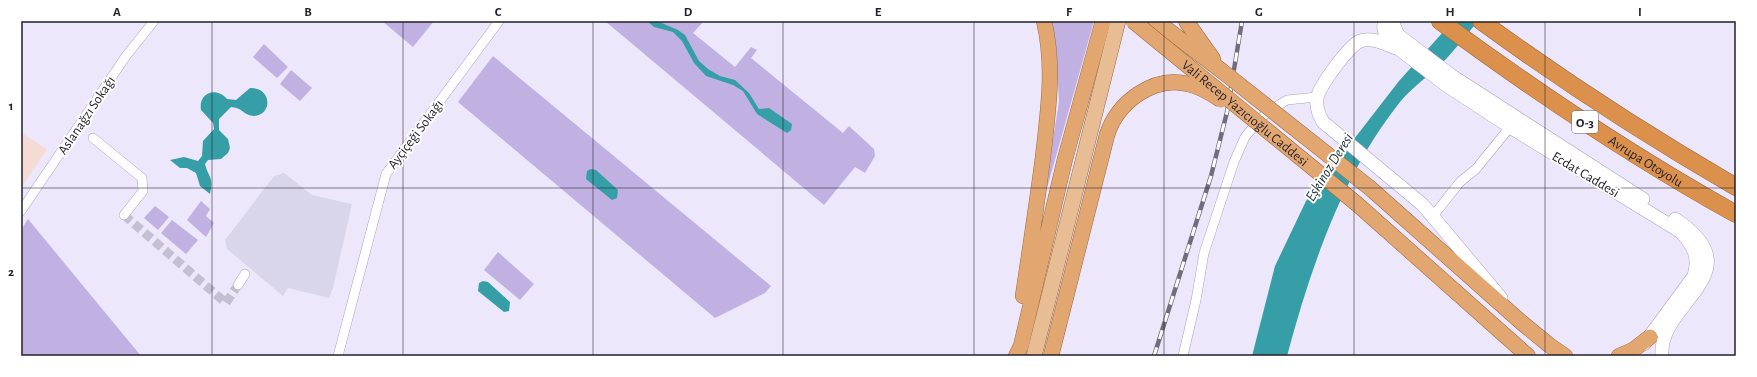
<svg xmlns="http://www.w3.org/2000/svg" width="1757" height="377" font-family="'Alegreya Sans',sans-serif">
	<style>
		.commercial { fill: #d9d6ec }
		.education { fill: #f4dbd3 }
		.green { fill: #c1b1e3 }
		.water { fill: #359ea6 }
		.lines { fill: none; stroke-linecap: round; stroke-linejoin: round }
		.minor-tunnel { stroke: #c4bfd1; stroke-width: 9; stroke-dasharray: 9 4.5; stroke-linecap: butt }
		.minor-casing { stroke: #aba1c1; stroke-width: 10 }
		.secondary-casing { stroke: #aba1c1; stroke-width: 14 }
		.primary-casing { stroke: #9a6940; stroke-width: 16 }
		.trunk-casing { stroke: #9a6940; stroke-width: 16 }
		.motorway-casing { stroke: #9a6940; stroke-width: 18 }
		.minor { stroke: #fff; stroke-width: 9 }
		.secondary { stroke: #fff; stroke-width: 13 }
		.primary { stroke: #e9bd94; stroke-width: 15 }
		.trunk { stroke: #e2a770; stroke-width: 15 }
		.motorway { stroke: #db914c; stroke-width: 17 }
		.rail-casing { stroke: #716d7c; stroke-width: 4.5 }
		.rail { stroke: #fff; stroke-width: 3; stroke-dasharray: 9; stroke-linecap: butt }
		.trunk-bridge-casing { stroke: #9a6940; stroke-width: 16; stroke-linecap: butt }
		.trunk-bridge { stroke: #e2a770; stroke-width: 15 }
		.grid { fill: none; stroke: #221f2b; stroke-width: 1; stroke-opacity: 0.55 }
		.labels { text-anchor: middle; stroke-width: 4; stroke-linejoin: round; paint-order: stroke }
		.shield { fill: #fff; stroke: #64626b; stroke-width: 1 }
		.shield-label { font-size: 13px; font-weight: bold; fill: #221f2b }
		.street-label { font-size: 14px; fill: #221f2b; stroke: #fff }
		.water-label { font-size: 15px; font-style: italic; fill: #1a3133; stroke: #fff }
		.neatline { fill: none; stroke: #221f2b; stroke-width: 1.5 }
		.grid-label { font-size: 13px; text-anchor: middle; font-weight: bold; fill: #221f2b }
	</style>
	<rect width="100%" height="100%" fill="#ede7fb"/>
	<path class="commercial" d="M 284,173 L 312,195 L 352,204 L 333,288 L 329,298 L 288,288 L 283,296 L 227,249 L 225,240 L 274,176 Z"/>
	<path class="education" d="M 21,133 L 47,149 L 21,188 Z"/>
	<path class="green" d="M 382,21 L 434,21 L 413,47 Z
		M 605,21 L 704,21 L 693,33 L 735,67 L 751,47 L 757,50 L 751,58 L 843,133 L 849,126 L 874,149 L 875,156 L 865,173 L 855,167 L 824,205 Z
		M 1049,21 L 1094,21 L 1042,206 L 1059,102 L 1056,54 Z
		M 264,44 L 288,67 L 277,78 L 253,57 Z
		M 493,56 L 771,286 L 765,293 L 715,318 L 458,102 Z
		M 291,70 L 312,88 L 300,101 L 280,84 Z
		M 201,201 L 210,209 L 206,216 L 214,223 L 206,237 L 187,220 Z
		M 155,206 L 169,217 L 158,230 L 144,218 Z
		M 28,219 L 141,356 L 21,356 L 21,230 Z
		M 172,220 L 198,240 L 186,254 L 161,233 Z
		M 498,252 L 534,284 L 520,300 L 484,270 Z"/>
	<path class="water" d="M 647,21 L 657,21 L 678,30 L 685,35 L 699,61 L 708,69 L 720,76 L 735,80 L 749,93 L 759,109 L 769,108 L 792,124 L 791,130 L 787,133 L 757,114 L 743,91 L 733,85 L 706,76 L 694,63 L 682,41 L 673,32 L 654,27 Z
		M 1453,21 L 1478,21 C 1468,33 1458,46 1447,58 C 1432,74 1413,86 1400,102 C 1342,175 1311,267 1287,356 L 1252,356 L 1275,266 L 1306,201 L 1399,81 Z
		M 250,88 C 272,87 273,115 254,116 C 244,116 242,107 231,107 L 219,119 L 219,130 L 228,139 L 230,148 L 228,153 L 221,159 L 208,160 L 205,164 C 208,177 214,176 210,194 L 200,186 L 196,173 L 187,168 L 180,168 L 170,160 L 184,157 L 198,161 L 202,156 L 203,141 L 214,129 L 213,123 L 201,110 C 198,93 216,86 227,99 L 236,100 Z
		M 591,169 L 596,170 L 618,190 L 617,198 L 612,200 L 586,179 L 587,171 Z
		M 483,281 L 488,282 L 510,302 L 509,311 L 504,312 L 478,291 L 479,283 Z"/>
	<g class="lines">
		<path class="minor-tunnel" d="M 124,215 L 226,303 L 238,285"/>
		<defs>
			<path id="minor" d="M 93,138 L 142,178 L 143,191 L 124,215
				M 21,211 L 126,56 L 154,21
				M 1433,216 L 1460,182 L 1476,169 L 1510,127
				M 238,285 L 245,274
				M 338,356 L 386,174 L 499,21
				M 1183,356 L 1196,300 L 1204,253 L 1234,162 L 1245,137 L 1259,120 L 1269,111 L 1287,100 L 1317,97"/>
			<path id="secondary" d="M 1385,21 C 1381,29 1387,37 1391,43 L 1446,85 L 1510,127 L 1681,232 C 1693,246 1700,256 1694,276 L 1644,344
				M 1392,21 L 1398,35 L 1452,76 L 1643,199
				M 1396,48 C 1386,44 1372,37 1360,41 C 1348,47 1320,85 1317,98 C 1316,107 1318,114 1323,122 L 1423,205 L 1501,298
				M 1662,356 C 1657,303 1757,273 1675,219"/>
			<path id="primary" d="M 1034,356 L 1118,21"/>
			<path id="trunk" d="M 1156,21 L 1222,71
				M 1186,21 L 1213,59
				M 1370,188 L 1521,322 L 1549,345 L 1565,356
				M 1357,204 L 1528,356
				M 1023,296 C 1030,249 1037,203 1043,157 C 1048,111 1055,67 1044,21
				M 1016,356 L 1021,346 L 1065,159 L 1103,21
				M 1051,356 L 1107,135
				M 1619,356 L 1633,350 L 1650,337"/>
			<g id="motorway">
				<path id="s1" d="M 1440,21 C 1535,91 1633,157 1736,214"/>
				<path d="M 1481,21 C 1563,81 1648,136 1736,187"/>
			</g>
		</defs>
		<use href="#minor" class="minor-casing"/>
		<use href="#secondary" class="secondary-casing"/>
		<use href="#primary" class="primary-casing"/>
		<use href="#trunk" class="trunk-casing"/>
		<use href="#motorway" class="motorway-casing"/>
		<use href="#minor" class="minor"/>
		<use href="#secondary" class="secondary"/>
		<use href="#primary" class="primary"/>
		<use href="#trunk" class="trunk"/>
		<use href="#motorway" class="motorway"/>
		<defs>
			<path id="rail" d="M 1154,356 L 1211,176 L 1227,112 L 1242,21"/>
		</defs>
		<use href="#rail" class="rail-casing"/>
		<use href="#rail" class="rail"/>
		<defs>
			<g id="trunk-bridge">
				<path id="s2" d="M 1133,21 L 1357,204"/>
				<path d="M 1222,71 L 1370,188"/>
				<path d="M 1107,135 C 1117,103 1153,75 1188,84 C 1199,86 1212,94 1221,100"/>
			</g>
		</defs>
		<use href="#trunk-bridge" class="trunk-bridge-casing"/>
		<use href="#trunk-bridge" class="trunk-bridge"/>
	</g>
	<path class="grid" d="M 212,21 L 212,356M 403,21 L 403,356M 593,21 L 593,356M 783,21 L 783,356M 974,21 L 974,356M 1164,21 L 1164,356M 1354,21 L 1354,356M 1545,21 L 1545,356M 21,188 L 1736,188"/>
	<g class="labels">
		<rect class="shield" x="1572" y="111" width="26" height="22" rx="3"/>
		<g class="shield-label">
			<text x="1585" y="127">O-3</text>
		</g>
		<g class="street-label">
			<text dy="5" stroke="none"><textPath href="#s2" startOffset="145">Vali Recep Yazıcıoğlu Caddesi</textPath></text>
			<text transform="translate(86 115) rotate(-56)" y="5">Aslanağzı Sokağı</text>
			<text transform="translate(415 134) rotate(-53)" y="5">Ayçiçeği Sokağı</text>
			<text dy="5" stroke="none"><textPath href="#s1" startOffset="249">Avrupa Otoyolu</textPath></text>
			<text transform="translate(1586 174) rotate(31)" y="5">Ecdat Caddesi</text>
		</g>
		<g class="water-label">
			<text transform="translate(1329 167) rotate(-58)" y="5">Eşkinoz Deresi</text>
		</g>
	</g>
	<rect width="1757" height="377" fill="none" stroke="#ffffff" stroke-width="44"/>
	<rect x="22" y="22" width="1713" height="333" class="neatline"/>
	<g class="grid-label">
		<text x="117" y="16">A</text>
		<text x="308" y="16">B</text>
		<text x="498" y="16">C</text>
		<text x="688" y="16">D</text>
		<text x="878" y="16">E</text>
		<text x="1069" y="16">F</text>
		<text x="1259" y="16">G</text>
		<text x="1450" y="16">H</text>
		<text x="1640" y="16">I</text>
		<text x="11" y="110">1</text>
		<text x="11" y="276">2</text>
	</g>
</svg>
